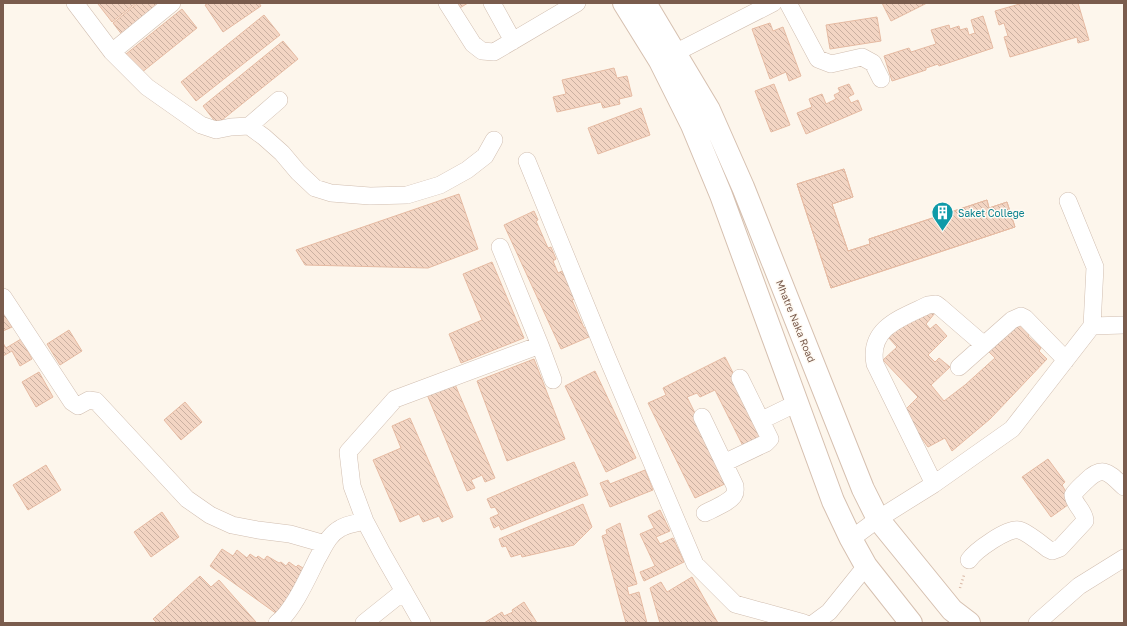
<svg xmlns="http://www.w3.org/2000/svg" width="1127" height="626" font-family="'Golos Text',sans-serif">
	<style>
		.building { fill: url(#building-back-hatch); stroke: #e6bba3 }
		.lines { fill: none; stroke-linecap: round; stroke-linejoin: round }
		.street-casing { stroke: #d1beb0; stroke-width: 18 }
		.secondary-casing { stroke: #d6c0b0; stroke-width: 24 }
		.path { stroke: #d9b8a5; stroke-width: 2.5; stroke-dasharray: 1 3; stroke-linecap: butt }
		.street { stroke: #fff; stroke-width: 17 }
		.secondary { stroke: #fff; stroke-width: 22 }
		.labels { text-anchor: middle; stroke-width: 3; stroke-linejoin: round; paint-order: stroke }
		.culture-label { font-size: 10px; fill: #0d838f; stroke: #fffaf3; text-anchor: start }
		.street-label { font-size: 10px; fill: #7a5c4d; stroke: #fffaf3 }
	</style>
	<defs>
		<pattern id="building-back-hatch" width="6" height="6" patternUnits="userSpaceOnUse"><rect width="6" height="6" fill="#f3d5c3"/><path d="M-1 5l2 2M0 0l6 6M5-1l2 2" fill="none" stroke="#cab0a1"/></pattern>
	</defs>
	<rect width="100%" height="100%" fill="#fdf6ec"/>
	<path class="building" d="M 99,3 L 136,3 L 112,22 L 98,4 Z
		M 138,3 L 164,3 L 123,36 L 113,23 Z
		M 209,3 L 259,3 L 261,6 L 223,32 L 205,5 Z
		M 455,3 L 468,3 L 458,9 Z
		M 882,3 L 927,3 L 891,21 Z
		M 1023,3 L 1078,3 L 1089,40 L 1078,43 L 1077,37 L 1010,57 L 1004,37 L 1008,36 L 1004,23 L 999,25 L 995,11 Z
		M 182,9 L 197,28 L 141,73 L 126,54 Z
		M 264,15 L 280,35 L 196,101 L 181,82 Z
		M 983,16 L 993,48 L 939,66 L 938,64 L 926,68 L 926,70 L 892,81 L 884,56 L 909,48 L 911,52 L 936,44 L 931,30 L 949,25 L 950,29 L 959,26 L 960,30 L 967,28 L 969,35 L 975,33 L 971,20 Z
		M 877,17 L 881,41 L 830,49 L 826,25 Z
		M 770,23 L 773,31 L 783,27 L 801,76 L 789,81 L 786,72 L 770,79 L 752,29 Z
		M 283,41 L 298,59 L 217,124 L 203,106 Z
		M 614,68 L 617,78 L 627,76 L 632,96 L 619,99 L 620,104 L 603,108 L 601,102 L 557,112 L 553,97 L 566,94 L 562,80 Z
		M 774,84 L 790,125 L 771,132 L 755,91 Z
		M 849,84 L 854,94 L 848,97 L 851,103 L 858,100 L 862,110 L 806,134 L 797,113 L 812,107 L 809,99 L 822,94 L 826,104 L 836,99 L 834,95 L 840,92 L 838,88 Z
		M 641,108 L 650,135 L 598,154 L 588,128 Z
		M 844,169 L 853,197 L 832,204 L 848,251 L 870,244 L 869,239 L 987,200 L 989,208 L 1007,202 L 1015,227 L 831,288 L 797,184 Z
		M 844,169 L 853,197 L 832,204 L 848,251 L 870,244 L 869,239 L 987,200 L 989,208 L 1007,202 L 1015,227 L 831,288 L 797,184 Z
		M 459,194 L 478,249 L 428,268 L 305,265 L 296,250 Z
		M 534,211 L 538,220 L 536,221 L 548,248 L 551,247 L 556,259 L 553,261 L 558,273 L 562,271 L 575,299 L 572,300 L 584,328 L 587,327 L 591,336 L 561,349 L 504,225 Z
		M 492,262 L 524,338 L 461,363 L 449,334 L 482,320 L 463,274 Z
		M 928,308 L 935,313 L 926,324 L 930,329 L 936,324 L 947,336 L 928,355 L 935,362 L 939,358 L 950,367 L 931,385 L 944,401 L 965,385 L 995,358 L 989,352 L 1020,320 L 1031,330 L 1028,336 L 1041,348 L 1039,351 L 1047,359 L 990,419 L 952,451 L 945,438 L 928,447 L 903,412 L 918,397 L 883,360 L 897,347 L 888,337 L 903,319 Z
		M 3,311 L 12,327 L 3,331 Z
		M 69,330 L 82,351 L 60,365 L 47,344 Z
		M 21,339 L 32,359 L 20,366 L 12,351 L 3,356 L 3,343 L 6,348 Z
		M 725,357 L 766,438 L 744,448 L 715,390 L 700,397 L 697,393 L 687,397 L 729,482 L 695,498 L 648,403 L 666,395 L 663,388 Z
		M 534,359 L 565,439 L 507,461 L 477,381 Z
		M 595,371 L 636,458 L 606,472 L 565,386 Z
		M 39,372 L 53,397 L 36,407 L 22,382 Z
		M 454,382 L 495,478 L 485,482 L 482,475 L 471,480 L 475,488 L 467,491 L 426,392 Z
		M 185,402 L 202,422 L 181,440 L 164,420 Z
		M 410,418 L 453,517 L 442,522 L 439,516 L 423,522 L 419,514 L 400,522 L 373,460 L 401,448 L 392,426 Z
		M 1048,459 L 1065,482 L 1062,485 L 1072,502 L 1051,517 L 1022,477 Z
		M 574,462 L 588,495 L 501,530 L 499,525 L 494,528 L 490,518 L 499,514 L 495,507 L 491,508 L 487,499 Z
		M 46,465 L 61,490 L 28,510 L 13,485 Z
		M 645,470 L 653,490 L 610,507 L 600,483 L 608,480 L 610,484 Z
		M 583,504 L 592,527 L 574,545 L 522,557 L 521,554 L 511,557 L 506,546 L 502,547 L 499,539 Z
		M 660,510 L 670,531 L 656,537 L 660,544 L 673,538 L 684,562 L 644,581 L 640,572 L 655,566 L 640,534 L 654,528 L 648,516 Z
		M 162,512 L 179,537 L 151,557 L 134,532 Z
		M 620,523 L 637,584 L 627,587 L 629,595 L 639,592 L 647,623 L 626,623 L 602,536 L 607,534 L 606,530 Z
		M 222,549 L 233,556 L 237,550 L 247,558 L 250,554 L 256,558 L 258,556 L 264,560 L 267,556 L 279,563 L 281,562 L 286,566 L 289,562 L 296,567 L 298,565 L 308,571 L 277,614 L 210,566 Z
		M 200,576 L 211,587 L 219,580 L 256,622 L 157,623 L 153,619 Z
		M 692,577 L 718,623 L 660,623 L 650,588 L 661,582 L 667,592 Z
		M 524,602 L 537,623 L 484,623 L 502,612 L 504,616 L 513,612 L 512,610 Z"/>
	<g class="lines">
		<defs>
			<path id="street" d="M 75,3 L 112,52 L 147,87 L 201,125 L 216,130 L 231,127 L 249,126 L 264,137 L 282,153 L 298,172 L 315,188 L 331,193 L 370,196 L 407,195 L 440,185 L 467,170 L 485,156 L 494,140
				M 447,3 L 473,44 L 482,51 L 494,52 L 577,3
				M 492,3 L 513,41
				M 788,3 L 818,59 L 831,64 L 862,57 L 873,63 L 881,79
				M 112,52 L 172,3
				M 665,58 L 773,3
				M 249,126 L 279,100
				M 527,161 L 607,357 L 695,564 L 735,604 L 804,623
				M 500,247 L 540,345
				M 3,297 L 72,402 L 78,406 L 89,400 L 96,401 L 187,499 L 210,515 L 232,525 L 258,530 L 290,534 L 325,544
				M 1092,326 L 1124,325
				M 959,367 L 1012,320 L 1021,316 L 1025,318 L 1066,360
				M 702,417 L 735,486 C 735,489 736,492 734,495 C 730,502 713,509 705,513
				M 762,420 L 797,403
				M 724,463 L 766,443 L 770,439 L 740,378
				M 934,484 L 875,364 C 868,328 901,318 928,305 L 936,304 L 940,307 L 984,345
				M 851,539 L 878,519 L 934,484 L 1012,429 L 1092,326 L 1095,267 L 1068,201
				M 969,560 C 975,551 1008,527 1019,530 C 1027,532 1040,543 1048,549 L 1052,551 L 1060,548 L 1085,521 C 1085,511 1074,505 1073,495 C 1076,490 1082,485 1086,481 C 1103,464 1109,473 1124,487
				M 277,623 C 293,611 308,577 317,559 C 324,547 329,534 341,528 C 348,524 357,523 365,521
				M 364,623 L 404,591
				M 422,623 L 382,553 L 365,521 L 352,486 L 348,452 L 395,399 L 540,345 L 553,380
				M 814,623 L 829,612 L 866,566
				M 1037,623 L 1079,586 L 1124,558"/>
			<path id="secondary" d="M 624,3 L 660,61 L 692,125 L 721,195 L 833,501 L 851,539 L 866,566 L 911,623
				M 645,3 L 709,110 L 743,187 L 863,489 L 878,519 L 952,610 L 969,623"/>
		</defs>
		<use href="#street" class="street-casing"/>
		<use href="#secondary" class="secondary-casing"/>
		<path class="path" d="M 960,588 L 964,575"/>
		<use href="#street" class="street"/>
		<use href="#secondary" class="secondary"/>
	</g>
	<defs>
		<symbol id="building-pin" viewBox="-11 -11 22 30"><path d="M0 17L-7.5 6A9.5 9.5 0 1 1 7.5 6Z" fill="#0f9aa8" stroke="#fffaf3"/><path d="M-4-6H4V6H1V3H-1V6H-4ZM-2.5-4.3h1.7v1.8h-1.7ZM.8-4.3h1.7v1.8H.8ZM-2.5-1h1.7V.8h-1.7ZM.8-1h1.7V.8H.8Z" fill="#fff"/></symbol>
	</defs>
	<g fill-rule="evenodd">
		<use href="#building-pin" x="930" y="200" width="25" height="34"/>
	</g>
	<g class="labels">
		<g class="culture-label">
			<text x="958" y="217">Saket College</text>
		</g>
		<g class="street-label">
			<text transform="translate(796 321) rotate(68)" y="4">Mhatre Naka Road</text>
		</g>
	</g>
	<rect width="1127" height="626" fill="none" stroke="#7a5c4d" stroke-width="8"/>
</svg>
